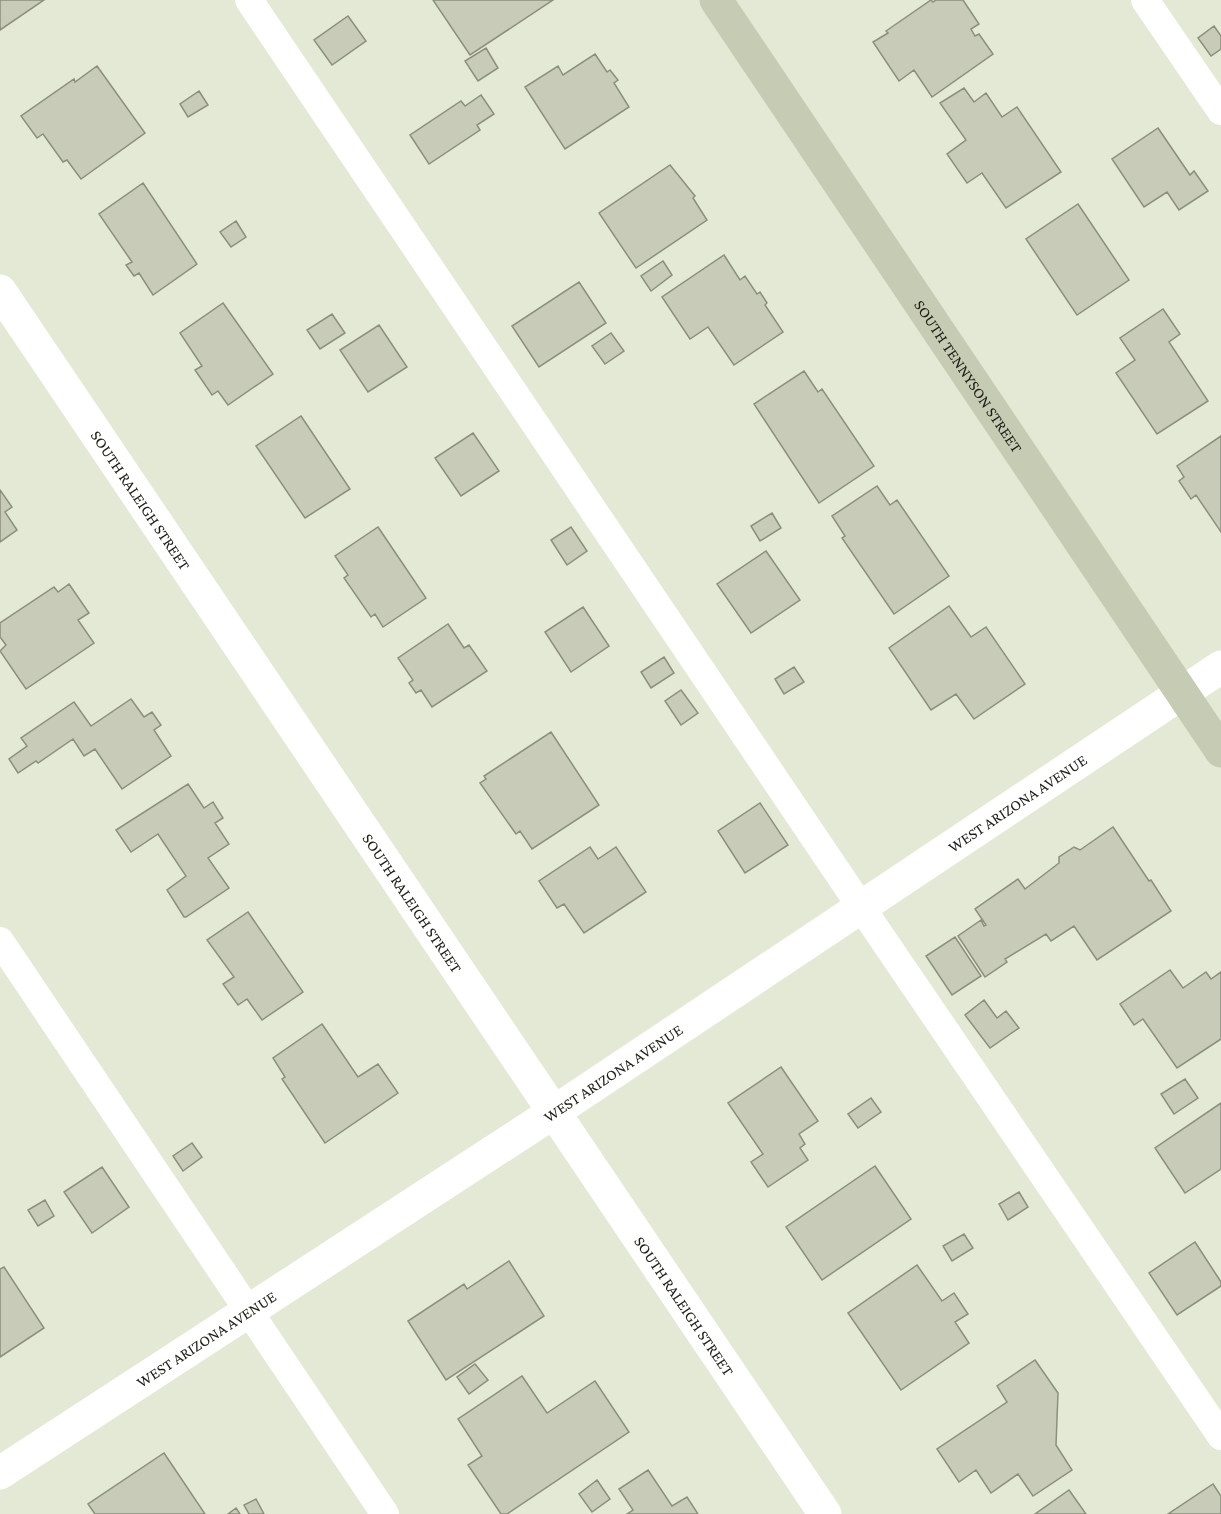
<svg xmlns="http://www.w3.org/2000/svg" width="1221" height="1514" font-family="'Crimson Pro',serif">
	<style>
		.building { fill: #c7cbb8; stroke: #8b8f7c; stroke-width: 1.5 }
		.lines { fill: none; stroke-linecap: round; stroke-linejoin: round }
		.lane { stroke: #fff; stroke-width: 28 }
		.street { stroke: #fff; stroke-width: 33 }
		.secondary { stroke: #c6cbb3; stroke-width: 33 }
		.labels { text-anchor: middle; stroke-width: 4.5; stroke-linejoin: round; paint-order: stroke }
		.street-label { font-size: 16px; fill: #1c1d16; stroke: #e4e9d5 }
	</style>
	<rect width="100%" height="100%" fill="#e4e9d5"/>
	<path class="building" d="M 0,0 L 44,0 L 0,30 Z
		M 433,0 L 553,0 L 470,55 Z
		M 931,0 L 933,2 L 936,0 L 963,0 L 979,24 L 971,29 L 975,36 L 979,34 L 993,54 L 932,97 L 914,70 L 899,81 L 873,42 L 888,33 L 886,31 Z
		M 348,16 L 366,41 L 332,65 L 314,40 Z
		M 1214,26 L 1221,36 L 1221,49 L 1211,56 L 1198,38 Z
		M 486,48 L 498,68 L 478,81 L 465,61 Z
		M 595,54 L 607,72 L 610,70 L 618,80 L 614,83 L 629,107 L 565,149 L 525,87 L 558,66 L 563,75 Z
		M 97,66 L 145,133 L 81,179 L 67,160 L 63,162 L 43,134 L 37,138 L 21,116 L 74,79 L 75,82 Z
		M 964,88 L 974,102 L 986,93 L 1002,117 L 1017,107 L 1061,172 L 1006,208 L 982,173 L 967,183 L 947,154 L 966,140 L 940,103 Z
		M 199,91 L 208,105 L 188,117 L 180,104 Z
		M 481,95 L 494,114 L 477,125 L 480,130 L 429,164 L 410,135 L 461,101 L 465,106 Z
		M 1158,128 L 1190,175 L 1194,171 L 1208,191 L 1179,210 L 1167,192 L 1144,207 L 1112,159 Z
		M 670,165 L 695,196 L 693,198 L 707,220 L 636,268 L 599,213 Z
		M 143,183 L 197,264 L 153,295 L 139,273 L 134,276 L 126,265 L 132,262 L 99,214 Z
		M 1078,204 L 1129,280 L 1077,315 L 1026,239 Z
		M 236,221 L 246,237 L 231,247 L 220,232 Z
		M 724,255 L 740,280 L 745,276 L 757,294 L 760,292 L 767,303 L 765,305 L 783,332 L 734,365 L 708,327 L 690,339 L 662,297 Z
		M 663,261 L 672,275 L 651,291 L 641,276 Z
		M 579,282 L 606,323 L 539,367 L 512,326 Z
		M 223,303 L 273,374 L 228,405 L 218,391 L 212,395 L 195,370 L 202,366 L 180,333 Z
		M 1163,309 L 1180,334 L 1169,342 L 1208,401 L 1157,434 L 1116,373 L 1135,360 L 1120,338 Z
		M 332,314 L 345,333 L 320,349 L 307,330 Z
		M 379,325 L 407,367 L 368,392 L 340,350 Z
		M 611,333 L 624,351 L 605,364 L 592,346 Z
		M 804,371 L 818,392 L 822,389 L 874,466 L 819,503 L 754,404 Z
		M 301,416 L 350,489 L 305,518 L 256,446 Z
		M 473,433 L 499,471 L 461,496 L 435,458 Z
		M 1221,436 L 1221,532 L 1196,495 L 1191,499 L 1179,481 L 1184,477 L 1177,466 Z
		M 877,486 L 890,505 L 897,500 L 949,576 L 894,614 L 842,538 L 845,536 L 832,516 Z
		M 0,490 L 12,507 L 5,512 L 17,530 L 0,542 Z
		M 772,513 L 781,528 L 760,541 L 751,526 Z
		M 378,527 L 426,598 L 383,627 L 375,614 L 371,617 L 344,578 L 348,575 L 335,556 Z
		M 571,527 L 587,551 L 567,565 L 551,540 Z
		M 766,551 L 800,600 L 751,633 L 717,584 Z
		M 69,584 L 89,613 L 78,620 L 94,643 L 26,689 L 0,651 L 6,645 L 0,637 L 0,623 L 54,587 L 58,592 Z
		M 949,606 L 971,637 L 986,627 L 1025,684 L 974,719 L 956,694 L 931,710 L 889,648 Z
		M 583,607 L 609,646 L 571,672 L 545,632 Z
		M 448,624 L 464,648 L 469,645 L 487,671 L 432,707 L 421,690 L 416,693 L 409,683 L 413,680 L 398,658 Z
		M 664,657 L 674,673 L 651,688 L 641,672 Z
		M 794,667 L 804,682 L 784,694 L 775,679 Z
		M 681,690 L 698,713 L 681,725 L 665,701 Z
		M 131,699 L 144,717 L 152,712 L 161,725 L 154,730 L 171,756 L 122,789 L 95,749 L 84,756 L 73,739 L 38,763 L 36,761 L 18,773 L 9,759 L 27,746 L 21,738 L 74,702 L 91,726 Z
		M 551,732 L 599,805 L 532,849 L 520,831 L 516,834 L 480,783 L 486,779 L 484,776 Z
		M 188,784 L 204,808 L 213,802 L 223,818 L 215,823 L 229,844 L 208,858 L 229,888 L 186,917 L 184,917 L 167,890 L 186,876 L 158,834 L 131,852 L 116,830 Z
		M 760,803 L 788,845 L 745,873 L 718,831 Z
		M 1113,827 L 1149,881 L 1151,880 L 1171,911 L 1097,960 L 1074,926 L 1051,941 L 1046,934 L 1005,959 L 1007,962 L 985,977 L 958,936 L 981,920 L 984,926 L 986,925 L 975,909 L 1018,879 L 1025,889 L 1059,863 L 1059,857 L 1074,847 L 1080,850 Z
		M 590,847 L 598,859 L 616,847 L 646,892 L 584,933 L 564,904 L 557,908 L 539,881 Z
		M 248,912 L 303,992 L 262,1020 L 247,999 L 238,1005 L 223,984 L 234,977 L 207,940 Z
		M 955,937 L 981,976 L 952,995 L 926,956 Z
		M 1170,970 L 1183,988 L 1206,972 L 1211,979 L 1221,972 L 1221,1039 L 1177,1068 L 1143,1019 L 1134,1025 L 1120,1004 Z
		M 984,1000 L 997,1018 L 1006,1011 L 1019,1028 L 990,1048 L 965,1015 Z
		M 322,1024 L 358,1077 L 378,1064 L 398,1093 L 325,1143 L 282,1079 L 285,1077 L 273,1058 Z
		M 781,1067 L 818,1121 L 799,1134 L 805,1144 L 800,1148 L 808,1160 L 768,1187 L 751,1162 L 763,1154 L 728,1103 Z
		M 1185,1079 L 1198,1098 L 1174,1114 L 1161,1094 Z
		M 871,1098 L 881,1112 L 858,1128 L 848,1114 Z
		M 1221,1103 L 1221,1169 L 1185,1193 L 1155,1148 Z
		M 192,1143 L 202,1157 L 183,1171 L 173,1156 Z
		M 875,1166 L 911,1219 L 822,1280 L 786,1227 Z
		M 102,1167 L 129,1207 L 92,1233 L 64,1192 Z
		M 1019,1192 L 1028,1207 L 1008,1220 L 999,1204 Z
		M 45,1200 L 54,1216 L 38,1226 L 28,1210 Z
		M 964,1234 L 973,1248 L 952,1261 L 943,1246 Z
		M 1195,1242 L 1221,1282 L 1221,1286 L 1177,1315 L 1149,1273 Z
		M 509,1261 L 544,1316 L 446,1380 L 408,1321 L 464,1284 L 467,1289 Z
		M 917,1265 L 942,1301 L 954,1293 L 968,1314 L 955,1322 L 969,1343 L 901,1390 L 848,1313 Z
		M 4,1267 L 44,1328 L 0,1357 L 0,1269 Z
		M 1035,1360 L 1058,1393 L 1056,1445 L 1072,1470 L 1033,1496 L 1018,1474 L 991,1493 L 976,1470 L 959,1482 L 937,1449 L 1007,1402 L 997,1386 Z
		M 475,1364 L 488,1380 L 469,1394 L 457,1377 Z
		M 522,1376 L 547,1413 L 595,1381 L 629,1432 L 507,1514 L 501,1514 L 468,1465 L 482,1456 L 458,1419 Z
		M 164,1453 L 205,1514 L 95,1514 L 88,1504 Z
		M 648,1470 L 672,1506 L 687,1497 L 698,1514 L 627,1514 L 633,1510 L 619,1489 Z
		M 597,1480 L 610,1499 L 592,1512 L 579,1494 Z
		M 1213,1484 L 1221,1496 L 1221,1514 L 1168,1514 Z
		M 1069,1490 L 1086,1514 L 1035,1514 Z
		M 256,1499 L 264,1514 L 249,1514 L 244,1505 Z
		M 236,1508 L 240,1514 L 228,1514 Z"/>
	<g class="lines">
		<path class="lane" d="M 249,0 L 861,907 L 1221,1436
			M 1145,0 L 1221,111
			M 0,941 L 385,1514"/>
		<g class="street">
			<path id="s1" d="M 0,291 L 825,1514"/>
			<path id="s2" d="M 0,1473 L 554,1112 L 1221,667"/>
		</g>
		<path class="secondary" id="s3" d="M 716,0 L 1221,751"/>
	</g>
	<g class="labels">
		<g class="street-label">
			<text dy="6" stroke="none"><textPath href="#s3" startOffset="453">SOUTH TENNYSON STREET</textPath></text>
			<text dy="6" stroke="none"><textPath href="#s1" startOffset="252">SOUTH RALEIGH STREET</textPath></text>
			<text dy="6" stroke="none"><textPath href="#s2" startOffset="1218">WEST ARIZONA AVENUE</textPath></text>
			<text dy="6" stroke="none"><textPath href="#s1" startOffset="738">SOUTH RALEIGH STREET</textPath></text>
			<text dy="6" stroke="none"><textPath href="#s2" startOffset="732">WEST ARIZONA AVENUE</textPath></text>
			<text dy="6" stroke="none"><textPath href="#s1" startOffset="1224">SOUTH RALEIGH STREET</textPath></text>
			<text dy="6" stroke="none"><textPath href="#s2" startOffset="246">WEST ARIZONA AVENUE</textPath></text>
		</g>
	</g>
</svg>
